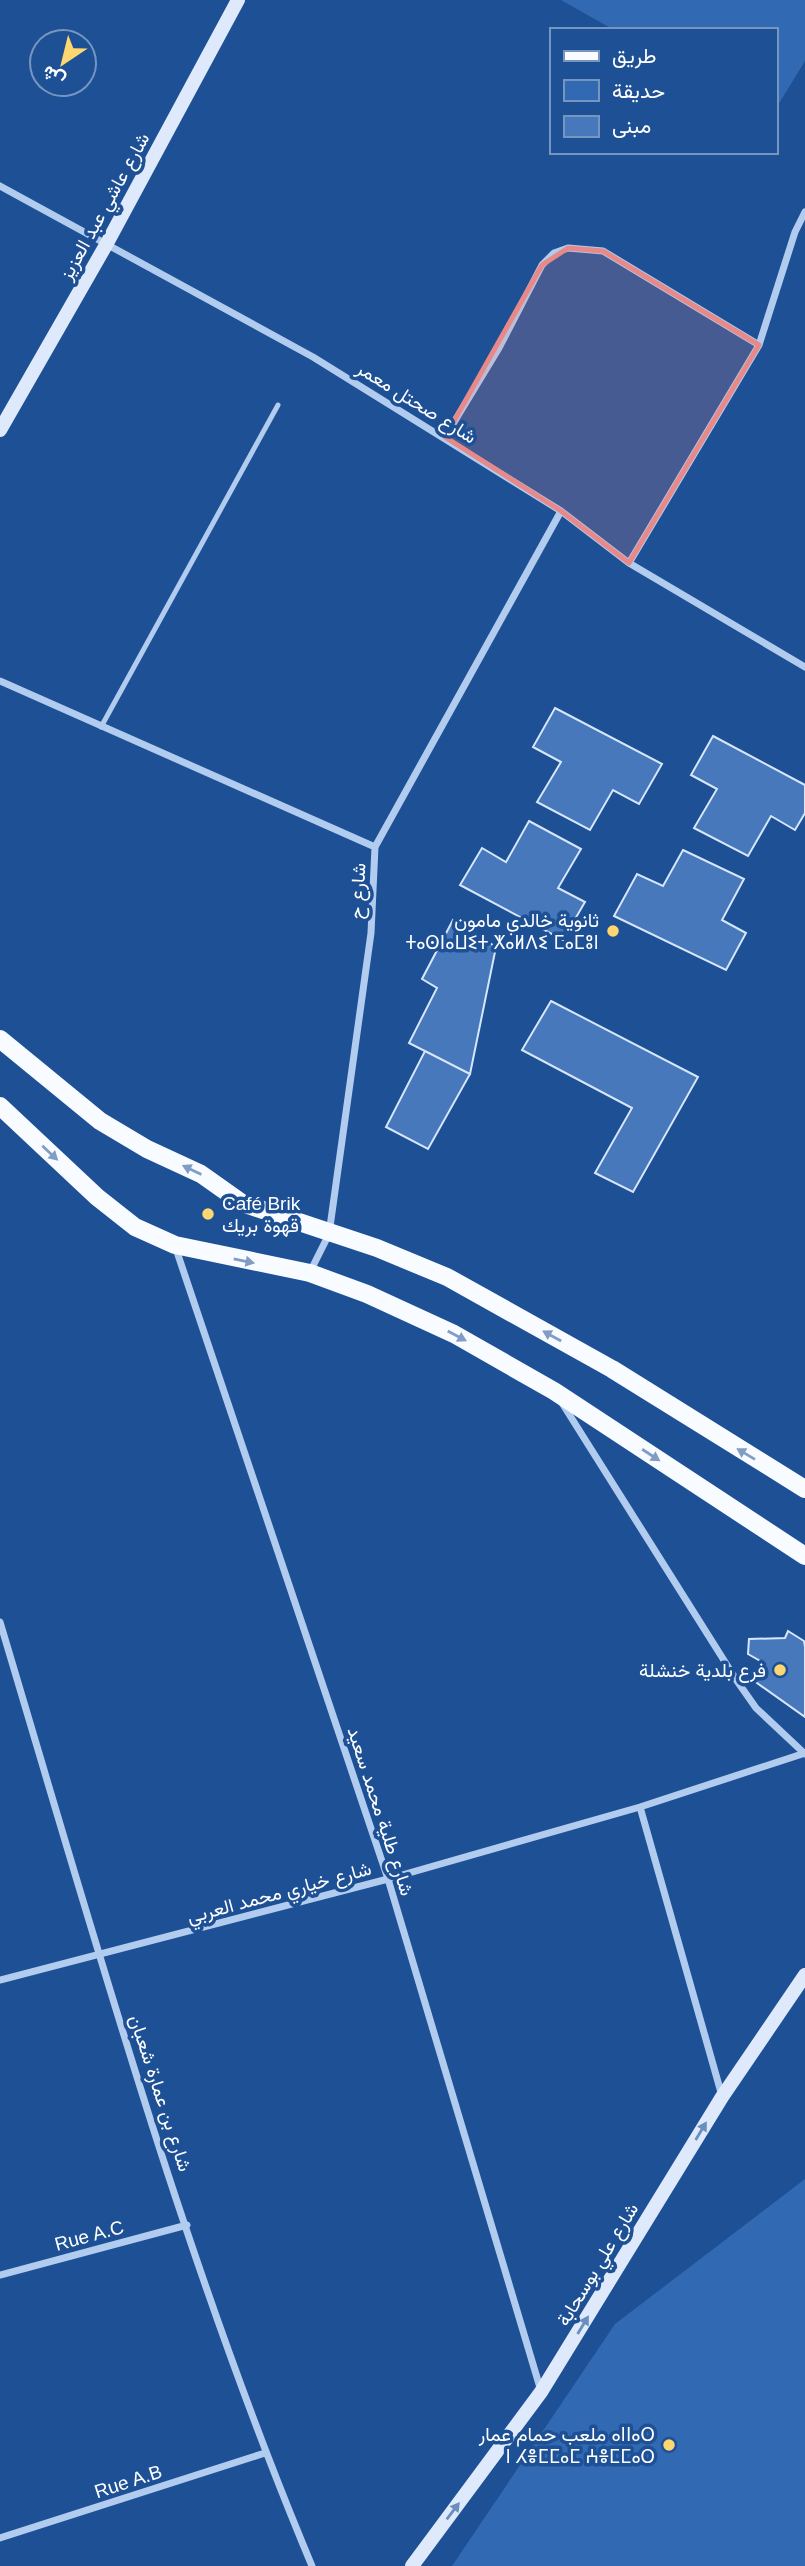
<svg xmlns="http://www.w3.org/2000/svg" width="805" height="2566" font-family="Arial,Vazirmatn,'Noto Sans Tifinagh',sans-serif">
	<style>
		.green { fill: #3269b3 }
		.building { fill: #4678bb; stroke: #d7e6fa; stroke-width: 2 }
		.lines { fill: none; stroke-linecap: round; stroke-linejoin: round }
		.service { stroke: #b1ccef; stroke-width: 5 }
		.minor { stroke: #b1ccef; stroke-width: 7 }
		.secondary { stroke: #deeafb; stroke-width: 14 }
		.primary { stroke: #f8fbff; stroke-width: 18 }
		.oneway { fill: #809dc5 }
		.oneway2 { fill: #6a8ebe }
		.marked { fill: #e88989; fill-opacity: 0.2; stroke: #e88989; stroke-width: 5; stroke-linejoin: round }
		.poi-dot { fill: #fed770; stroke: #1d5095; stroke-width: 2.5 }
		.labels { text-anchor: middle; stroke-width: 7; stroke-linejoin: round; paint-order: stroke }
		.street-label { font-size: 19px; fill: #fff; stroke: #1d5095 }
		.poi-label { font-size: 19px; fill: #fff; stroke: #1d5095; text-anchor: end }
	</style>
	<rect width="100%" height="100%" fill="#1d5095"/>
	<path class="green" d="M 561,0 L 805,0 L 805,61 L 775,110 L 775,30 L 614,30 Z
		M 805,2179 L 805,2566 L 452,2566 L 615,2324 Z"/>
	<path class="building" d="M 555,708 L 662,764 L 639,804 L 613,790 L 590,830 L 537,802 L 561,762 L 533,747 Z
		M 713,736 L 805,785 L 805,813 L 795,830 L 771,816 L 748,856 L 694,828 L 717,789 L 691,775 Z
		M 529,821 L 581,849 L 558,888 L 585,902 L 563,940 L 460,885 L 482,848 L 506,862 Z
		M 683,850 L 744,879 L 722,920 L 746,933 L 726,970 L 614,916 L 637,874 L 663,886 Z
		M 453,920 L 496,947 L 470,1074 L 409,1043 L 437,988 L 422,979 Z
		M 551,1001 L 698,1077 L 633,1192 L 595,1173 L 632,1108 L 522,1050 Z
		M 425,1051 L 470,1074 L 428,1149 L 386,1127 Z
		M 788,1631 L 804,1641 L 805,1647 L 805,1717 L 750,1678 L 762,1662 L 748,1654 L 749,1639 L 785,1638 Z"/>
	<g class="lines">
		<path class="service" d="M 101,727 L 278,405"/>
		<path class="minor" d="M 0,186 L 313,357 L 561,511 L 629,563 L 805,667
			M 445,437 L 499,348 L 542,265 L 554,253 L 568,248 L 603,251 L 759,345
			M 629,563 L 759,345 L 795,232 L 805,212
			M 0,681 L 375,847
			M 175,1246 L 388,1879 L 541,2391
			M 310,1272 L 329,1234 L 371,933 L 375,847 L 561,511
			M 562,1403 L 737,1681 L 756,1708 L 805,1754
			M 0,1622 C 95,1939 184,2261 312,2566
			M 640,1807 L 722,2096
			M 0,1980 L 388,1879 L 640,1807 L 805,1753
			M 0,2275 L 187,2225
			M 0,2538 L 265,2453"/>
		<path class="secondary" d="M 0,430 L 106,245 L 238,0
			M 412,2566 L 541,2392 L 722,2097 L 805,1975"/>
		<path class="primary" d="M 0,1039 L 100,1121 L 147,1149 L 201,1174 L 242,1203 L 377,1248 L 447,1277 L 612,1369 L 805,1489
			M 0,1106 L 97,1197 L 135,1227 L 175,1245 L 310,1273 L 367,1294 L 454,1334 L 554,1391 L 805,1556"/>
	</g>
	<defs><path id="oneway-solid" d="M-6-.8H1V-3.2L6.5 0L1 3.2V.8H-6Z" transform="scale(1.75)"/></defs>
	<g class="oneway">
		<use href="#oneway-solid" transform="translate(50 1153) rotate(43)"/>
		<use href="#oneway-solid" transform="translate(192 1170) rotate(-154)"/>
		<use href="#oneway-solid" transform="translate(244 1261) rotate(11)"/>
		<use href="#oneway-solid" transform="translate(457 1336) rotate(28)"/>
		<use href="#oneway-solid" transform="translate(552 1336) rotate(-151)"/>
		<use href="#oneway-solid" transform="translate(746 1454) rotate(-149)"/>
		<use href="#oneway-solid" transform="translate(651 1455) rotate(33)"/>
	</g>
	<g class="oneway2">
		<use href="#oneway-solid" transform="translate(701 2131) rotate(-59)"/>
		<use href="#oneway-solid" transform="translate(583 2325) rotate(-59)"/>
		<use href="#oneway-solid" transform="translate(453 2511) rotate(-53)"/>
	</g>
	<path class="marked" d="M 568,248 L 603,251 L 759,345 L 629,563 L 561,511 L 445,437 L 542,265 Z"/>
	<g class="poi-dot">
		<circle cx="613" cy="931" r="7"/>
		<circle cx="208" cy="1214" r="7"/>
		<circle cx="780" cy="1670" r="7"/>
		<circle cx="669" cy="2445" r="7"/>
	</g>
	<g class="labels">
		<g class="street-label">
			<text transform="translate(104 206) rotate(-61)" y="7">شارع عاشي عبد العزيز</text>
			<text transform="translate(417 402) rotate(32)" y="7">شارع صحتل معمر</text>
			<text transform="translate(357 891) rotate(-87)" y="7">شارع ح</text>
			<text transform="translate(381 1811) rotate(72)" y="7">شارع طلية محمد سعيد</text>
			<text transform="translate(279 1892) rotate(-15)" y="7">شارع خياري محمد العربي</text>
			<text transform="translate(161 2093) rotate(72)" y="7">شارع بن عمارة شعبان</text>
			<text transform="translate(89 2235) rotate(-15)" y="7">Rue A.C</text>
			<text transform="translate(597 2264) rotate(-59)" y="7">شارع علي بوسحابة</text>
			<text transform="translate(128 2481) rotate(-18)" y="7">Rue A.B</text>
		</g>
		<g class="poi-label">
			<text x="599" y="927">ثانوية خالدي مامون<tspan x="599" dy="22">ⵜⴰⵙⵏⴰⵡⵉⵜ ⵅⴰⵍⴷⵉ ⵎⴰⵎⵓⵏ</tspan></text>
			<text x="222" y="1210" text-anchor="start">Café Brik<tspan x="222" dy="22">قهوة بريك</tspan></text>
			<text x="766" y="1677">فرع بلدية خنشلة</text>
			<text x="655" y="2441">ملعب حمام عمار ⴰⵏⵏⴰⵔ<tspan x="655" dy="22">ⵏ ⵃⴻⵎⵎⴰⵎ ⵄⴻⵎⵎⴰⵔ</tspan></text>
		</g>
	</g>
	<rect x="550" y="28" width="228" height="126" fill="#1d5095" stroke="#7796bf" stroke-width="2"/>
	<rect x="564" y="51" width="35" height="10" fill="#f8fbff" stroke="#7796bf" stroke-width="2"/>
	<text x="612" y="63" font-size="21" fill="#ffffff">طريق</text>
	<rect x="564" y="80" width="35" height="21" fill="#3269b3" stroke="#7796bf" stroke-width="2"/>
	<text x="612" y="98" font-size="21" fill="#ffffff">حديقة</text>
	<rect x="564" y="116" width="35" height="21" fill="#4678bb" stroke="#7796bf" stroke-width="2"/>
	<text x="612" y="133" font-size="21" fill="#ffffff">مبنى</text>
	<g transform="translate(63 63) rotate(215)"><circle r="33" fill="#1d5095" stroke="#7796bf" stroke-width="2"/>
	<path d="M0-5L12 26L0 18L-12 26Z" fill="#fed770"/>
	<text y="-10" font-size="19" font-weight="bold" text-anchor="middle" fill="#ffffff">ش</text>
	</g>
</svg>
